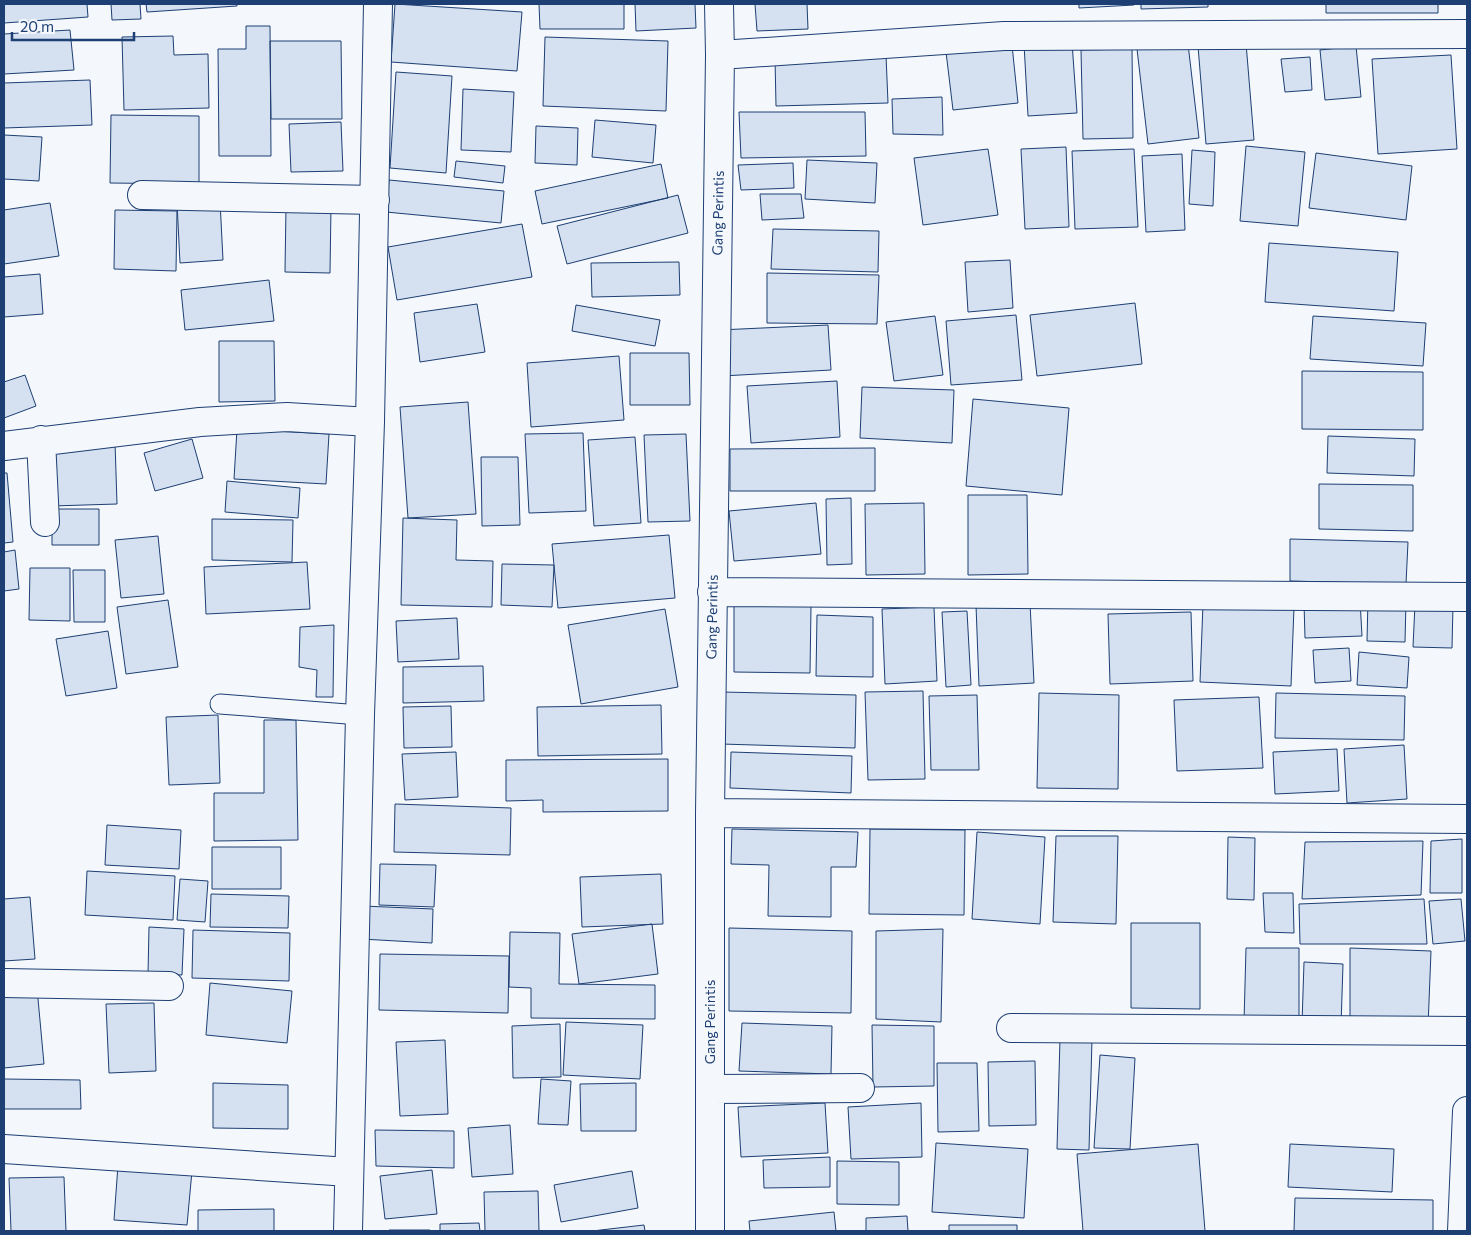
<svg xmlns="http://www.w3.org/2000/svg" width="1471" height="1235" font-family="Commissioner,sans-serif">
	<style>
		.building { fill: #d5e0f0; stroke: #1d3f73 }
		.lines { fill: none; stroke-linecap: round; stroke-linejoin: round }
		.lane-casing { stroke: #1d3f73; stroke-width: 21 }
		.street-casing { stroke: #1d3f73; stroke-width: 30 }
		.lane { stroke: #f4f7fb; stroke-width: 19 }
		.street { stroke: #f4f7fb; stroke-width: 28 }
		.labels { text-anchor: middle; stroke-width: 4; stroke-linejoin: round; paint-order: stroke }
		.street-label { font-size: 14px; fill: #1d3f73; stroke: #f4f7fb }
	</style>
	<rect width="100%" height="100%" fill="#f4f7fb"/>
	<path class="building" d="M 4,4 L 87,4 L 88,17 L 4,23 Z
		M 111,4 L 140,4 L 141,19 L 112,20 Z
		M 146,4 L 237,4 L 237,6 L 147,12 Z
		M 395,4 L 522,12 L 517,71 L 391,62 Z
		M 539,4 L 624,4 L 624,29 L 540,29 Z
		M 635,4 L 695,4 L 696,28 L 636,31 Z
		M 755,4 L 807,4 L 808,29 L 757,31 Z
		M 1079,4 L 1134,4 L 1134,5 L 1079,8 Z
		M 1141,4 L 1208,4 L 1208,7 L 1141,9 Z
		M 1326,4 L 1438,4 L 1438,13 L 1326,13 Z
		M 246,26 L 270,26 L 271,156 L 219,156 L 218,49 L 246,49 Z
		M 70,30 L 74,70 L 4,74 L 4,34 Z
		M 173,36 L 174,55 L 208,54 L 209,108 L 124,110 L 122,37 Z
		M 545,37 L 668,41 L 666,111 L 543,106 Z
		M 270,41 L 341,41 L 342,119 L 271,119 Z
		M 1072,42 L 1077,113 L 1028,116 L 1024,44 Z
		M 1246,43 L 1254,140 L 1206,144 L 1198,46 Z
		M 1188,44 L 1199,138 L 1148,144 L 1137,49 Z
		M 1012,45 L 1018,103 L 953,110 L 946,52 Z
		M 1356,46 L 1361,97 L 1325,100 L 1320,50 Z
		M 1132,49 L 1133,138 L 1083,139 L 1081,50 Z
		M 886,55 L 888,103 L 776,106 L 775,58 Z
		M 1451,55 L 1457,149 L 1378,154 L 1372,59 Z
		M 1310,57 L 1312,90 L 1285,92 L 1281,59 Z
		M 396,72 L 452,76 L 446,173 L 390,168 Z
		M 90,80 L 92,125 L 4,128 L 4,83 Z
		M 463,89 L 514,92 L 511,152 L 461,150 Z
		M 942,97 L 943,135 L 893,134 L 892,99 Z
		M 739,112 L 865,112 L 866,156 L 741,158 Z
		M 111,115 L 199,116 L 199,184 L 110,183 Z
		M 595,120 L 656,125 L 653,163 L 592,157 Z
		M 341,122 L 343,171 L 291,172 L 289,124 Z
		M 536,126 L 578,128 L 577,165 L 535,163 Z
		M 4,135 L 42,137 L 39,181 L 4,179 Z
		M 1246,146 L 1305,152 L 1298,226 L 1240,221 Z
		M 1066,147 L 1069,227 L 1025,229 L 1021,149 Z
		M 988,149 L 998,215 L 923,225 L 914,158 Z
		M 1134,149 L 1138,227 L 1075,229 L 1072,151 Z
		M 1192,150 L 1215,152 L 1213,206 L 1189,204 Z
		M 1316,153 L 1412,166 L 1406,220 L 1309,208 Z
		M 1182,154 L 1185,230 L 1146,232 L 1142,156 Z
		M 807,160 L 877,163 L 875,203 L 805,199 Z
		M 456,161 L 505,166 L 503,183 L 454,177 Z
		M 793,163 L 794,188 L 741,190 L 738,165 Z
		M 661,164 L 668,198 L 542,224 L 535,191 Z
		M 389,180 L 504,191 L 501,223 L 386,212 Z
		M 760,194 L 801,194 L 804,218 L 762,220 Z
		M 678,195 L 688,233 L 567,264 L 557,226 Z
		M 220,201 L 223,260 L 180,263 L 177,203 Z
		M 50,203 L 59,256 L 4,264 L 4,210 Z
		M 286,206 L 331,206 L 330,273 L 285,272 Z
		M 115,210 L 177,211 L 176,271 L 114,269 Z
		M 522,224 L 532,277 L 397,300 L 388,247 Z
		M 773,229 L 879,231 L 878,272 L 771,269 Z
		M 1269,243 L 1398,252 L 1394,311 L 1265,302 Z
		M 1010,260 L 1013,308 L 968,312 L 965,262 Z
		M 679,262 L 680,295 L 592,297 L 591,263 Z
		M 767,273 L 879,275 L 877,324 L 767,323 Z
		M 40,274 L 43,314 L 4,317 L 4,277 Z
		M 269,280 L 274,321 L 185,330 L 181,290 Z
		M 1135,303 L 1142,364 L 1037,376 L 1030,315 Z
		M 477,304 L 485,352 L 420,362 L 414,313 Z
		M 576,305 L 660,320 L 655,346 L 572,331 Z
		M 1016,315 L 1022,380 L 951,385 L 946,321 Z
		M 935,316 L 943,375 L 894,381 L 886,322 Z
		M 1313,316 L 1426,323 L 1423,366 L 1310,359 Z
		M 828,325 L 831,370 L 722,376 L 719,330 Z
		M 219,341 L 274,341 L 275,401 L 219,402 Z
		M 630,353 L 689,353 L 690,405 L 630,405 Z
		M 619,356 L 624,420 L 531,427 L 527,363 Z
		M 1302,371 L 1423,372 L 1423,430 L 1302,429 Z
		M 25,375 L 36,406 L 4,418 L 4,382 Z
		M 837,381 L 840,437 L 751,443 L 747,386 Z
		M 862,387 L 954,390 L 952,443 L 860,438 Z
		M 973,399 L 1069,408 L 1062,495 L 966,486 Z
		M 468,402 L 476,514 L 408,518 L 400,407 Z
		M 237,429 L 329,434 L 326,484 L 234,479 Z
		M 583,433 L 586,511 L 529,513 L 525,434 Z
		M 686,434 L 690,521 L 648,522 L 644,435 Z
		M 1328,436 L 1415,439 L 1414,476 L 1327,473 Z
		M 635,437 L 641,523 L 594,526 L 588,440 Z
		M 192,439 L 203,478 L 155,491 L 144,453 Z
		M 115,442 L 117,504 L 52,506 L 50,444 Z
		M 875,448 L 875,491 L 730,491 L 730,449 Z
		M 481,457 L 518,457 L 520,525 L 482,526 Z
		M 4,473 L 7,473 L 13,542 L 4,543 Z
		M 227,481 L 300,488 L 298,518 L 225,512 Z
		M 1319,484 L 1413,485 L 1413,531 L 1319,529 Z
		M 968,495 L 1027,495 L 1028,574 L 968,575 Z
		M 851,498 L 852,564 L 827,565 L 826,499 Z
		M 816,503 L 821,554 L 734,561 L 729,511 Z
		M 924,503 L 925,574 L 866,575 L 865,504 Z
		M 52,509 L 99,509 L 99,545 L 52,545 Z
		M 403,518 L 457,520 L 456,560 L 493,561 L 492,607 L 401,605 Z
		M 212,519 L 293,520 L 292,562 L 212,560 Z
		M 669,535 L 675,598 L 558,608 L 552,544 Z
		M 158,536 L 164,594 L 121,598 L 115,540 Z
		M 1290,539 L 1408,542 L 1406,584 L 1290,581 Z
		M 15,550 L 19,589 L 4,591 L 4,552 Z
		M 307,562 L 310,609 L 206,614 L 204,567 Z
		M 502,564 L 554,565 L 552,607 L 501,605 Z
		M 30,568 L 70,568 L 70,621 L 29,620 Z
		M 73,570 L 105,570 L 105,622 L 74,622 Z
		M 1368,599 L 1406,601 L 1405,642 L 1367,641 Z
		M 168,600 L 178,667 L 126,674 L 117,607 Z
		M 1360,600 L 1362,636 L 1305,638 L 1304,603 Z
		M 1030,603 L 1034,683 L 979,686 L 976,605 Z
		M 1203,604 L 1294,607 L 1291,686 L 1200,682 Z
		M 1415,604 L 1453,605 L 1452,648 L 1413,647 Z
		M 734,605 L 811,606 L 810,673 L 734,672 Z
		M 934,607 L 937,681 L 885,684 L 882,609 Z
		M 665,609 L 678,687 L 581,704 L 568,625 Z
		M 967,611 L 971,685 L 946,687 L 942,612 Z
		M 1191,612 L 1193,681 L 1110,684 L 1108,614 Z
		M 817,615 L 873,617 L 873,677 L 816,676 Z
		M 457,618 L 459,659 L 398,662 L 396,621 Z
		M 334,625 L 333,697 L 316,697 L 317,670 L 299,667 L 300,627 Z
		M 108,631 L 117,688 L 66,696 L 56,639 Z
		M 1349,648 L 1351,681 L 1315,683 L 1313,650 Z
		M 1359,652 L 1409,657 L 1407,688 L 1357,685 Z
		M 483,666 L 484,701 L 403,703 L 403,667 Z
		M 923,691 L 925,779 L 868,780 L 865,692 Z
		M 722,692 L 856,695 L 855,748 L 721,744 Z
		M 1039,693 L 1119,695 L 1118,789 L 1037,788 Z
		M 1276,693 L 1405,696 L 1404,740 L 1275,738 Z
		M 977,695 L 979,770 L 931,770 L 929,696 Z
		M 1259,697 L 1263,768 L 1177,771 L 1174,700 Z
		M 661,705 L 662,754 L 538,756 L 537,707 Z
		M 451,706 L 452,747 L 404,748 L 403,707 Z
		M 218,715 L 220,783 L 169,785 L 166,717 Z
		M 264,720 L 296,720 L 298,840 L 214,841 L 214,793 L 264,793 Z
		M 1404,745 L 1407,799 L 1347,803 L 1344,749 Z
		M 1337,749 L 1339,791 L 1275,794 L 1273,752 Z
		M 456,752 L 458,797 L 405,800 L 402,754 Z
		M 731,752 L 852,756 L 851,793 L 730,788 Z
		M 668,759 L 668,811 L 543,812 L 543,800 L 506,801 L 506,760 Z
		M 395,804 L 511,808 L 510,855 L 394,852 Z
		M 107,825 L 181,830 L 179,869 L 105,865 Z
		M 732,829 L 858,832 L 856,867 L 831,867 L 831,917 L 768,916 L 769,865 L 731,864 Z
		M 870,829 L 965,830 L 964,915 L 869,914 Z
		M 977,832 L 1045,837 L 1040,924 L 972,919 Z
		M 1056,836 L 1118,836 L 1116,924 L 1053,922 Z
		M 1228,837 L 1255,838 L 1254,900 L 1227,899 Z
		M 1462,839 L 1462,893 L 1430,893 L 1431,841 Z
		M 1423,841 L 1421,895 L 1302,899 L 1305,842 Z
		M 212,847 L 281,847 L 281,889 L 212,889 Z
		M 380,864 L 436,865 L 434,907 L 379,905 Z
		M 87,871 L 175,876 L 173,920 L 85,915 Z
		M 661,874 L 663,924 L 582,927 L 580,877 Z
		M 180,879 L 208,881 L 205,922 L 177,920 Z
		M 1263,893 L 1293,893 L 1294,933 L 1265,932 Z
		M 211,894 L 289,896 L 288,928 L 210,927 Z
		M 30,897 L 35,959 L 4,961 L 4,899 Z
		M 1424,899 L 1427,944 L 1300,944 L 1299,904 Z
		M 1461,899 L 1465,941 L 1433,944 L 1429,901 Z
		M 363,906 L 433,909 L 432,943 L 361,939 Z
		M 1131,923 L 1200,923 L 1200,1009 L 1131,1008 Z
		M 652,924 L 658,974 L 579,984 L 572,934 Z
		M 149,927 L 184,929 L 182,975 L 148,974 Z
		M 729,928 L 852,931 L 851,1013 L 729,1011 Z
		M 943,929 L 941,1022 L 876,1019 L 876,931 Z
		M 193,930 L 290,933 L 289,981 L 192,978 Z
		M 510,932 L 560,933 L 559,984 L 655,985 L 655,1019 L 531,1018 L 531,988 L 509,987 Z
		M 1246,948 L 1299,948 L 1299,1021 L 1244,1022 Z
		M 1350,948 L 1431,951 L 1428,1027 L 1350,1028 Z
		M 380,954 L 509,956 L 508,1013 L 379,1010 Z
		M 1304,962 L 1343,964 L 1341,1026 L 1302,1024 Z
		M 210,983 L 292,991 L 287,1043 L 206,1035 Z
		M 37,988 L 44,1064 L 4,1068 L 4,991 Z
		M 154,1003 L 156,1071 L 109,1073 L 106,1004 Z
		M 566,1022 L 643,1025 L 640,1079 L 563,1075 Z
		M 742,1023 L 832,1026 L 831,1074 L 739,1071 Z
		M 560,1024 L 561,1077 L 513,1078 L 512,1026 Z
		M 872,1025 L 934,1026 L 934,1086 L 873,1087 Z
		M 1060,1038 L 1092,1039 L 1089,1150 L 1057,1149 Z
		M 445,1040 L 448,1114 L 400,1116 L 396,1042 Z
		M 1100,1055 L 1135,1058 L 1130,1149 L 1094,1148 Z
		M 1035,1061 L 1036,1125 L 989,1126 L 988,1062 Z
		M 937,1063 L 977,1063 L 979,1131 L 938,1132 Z
		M 4,1079 L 80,1080 L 81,1109 L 4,1109 Z
		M 541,1079 L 571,1081 L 568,1125 L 538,1124 Z
		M 213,1083 L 288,1085 L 288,1129 L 213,1128 Z
		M 636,1083 L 636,1131 L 581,1131 L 580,1084 Z
		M 825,1103 L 828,1153 L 741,1157 L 738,1107 Z
		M 921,1103 L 922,1157 L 851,1159 L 848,1107 Z
		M 510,1125 L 513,1174 L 472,1177 L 468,1128 Z
		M 375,1130 L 454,1131 L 454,1168 L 376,1166 Z
		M 936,1143 L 1028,1149 L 1024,1218 L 932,1212 Z
		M 1198,1144 L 1205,1231 L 1083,1231 L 1077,1154 Z
		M 1290,1144 L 1394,1149 L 1392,1192 L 1288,1187 Z
		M 830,1157 L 830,1187 L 764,1188 L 763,1160 Z
		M 837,1161 L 899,1162 L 899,1205 L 837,1204 Z
		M 118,1165 L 192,1171 L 187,1225 L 114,1220 Z
		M 432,1170 L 437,1214 L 385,1219 L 380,1176 Z
		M 632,1171 L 638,1208 L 561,1222 L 554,1185 Z
		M 64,1177 L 66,1231 L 11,1231 L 9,1178 Z
		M 538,1191 L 539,1231 L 485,1231 L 484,1192 Z
		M 1295,1198 L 1433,1200 L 1433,1231 L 1294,1231 Z
		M 274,1209 L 274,1231 L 198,1231 L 198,1210 Z
		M 834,1212 L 836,1231 L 750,1231 L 749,1221 Z
		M 907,1216 L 908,1231 L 866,1231 L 866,1218 Z
		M 479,1223 L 480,1231 L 440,1231 L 440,1224 Z
		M 644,1225 L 645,1231 L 592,1231 Z
		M 949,1225 L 1017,1225 L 1017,1231 L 949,1231 Z
		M 389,1230 L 430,1230 L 431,1231 L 389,1231 Z"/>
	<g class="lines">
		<defs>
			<path id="lane" d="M 220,704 L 360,715"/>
			<path id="street" d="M 720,55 L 1004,36 L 1467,34
				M 142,195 L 375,200
				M 41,440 L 45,522
				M 4,446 L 200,422 L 287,417 L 370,422
				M 712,592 L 1467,597
				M 710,813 L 1467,819
				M 4,983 L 169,986
				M 1011,1028 L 1467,1031
				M 710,1089 L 860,1088
				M 4,1149 L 349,1172
				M 348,1231 L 360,715 L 370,422 L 378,4
				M 710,1231 L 710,813 L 720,55 L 719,4
				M 1462,1231 L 1467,1111"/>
		</defs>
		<use href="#lane" class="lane-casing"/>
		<use href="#street" class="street-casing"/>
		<use href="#lane" class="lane"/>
		<use href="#street" class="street"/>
	</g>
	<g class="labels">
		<g class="street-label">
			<text transform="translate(718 213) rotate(-89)" y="5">Gang Perintis</text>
			<text transform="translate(712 617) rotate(-89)" y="5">Gang Perintis</text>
			<text transform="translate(710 1022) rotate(-90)" y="5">Gang Perintis</text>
		</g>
	</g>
	<rect width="1471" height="1235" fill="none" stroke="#1d3f73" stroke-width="10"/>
	<path d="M12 32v8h122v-8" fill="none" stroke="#1d3f73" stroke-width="2.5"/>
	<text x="20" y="32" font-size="15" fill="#1d3f73" stroke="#f4f7fb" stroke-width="4" paint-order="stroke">20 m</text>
</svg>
